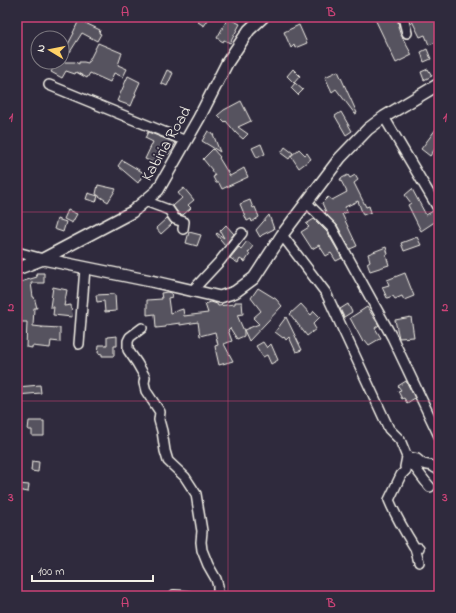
<svg xmlns="http://www.w3.org/2000/svg" width="456" height="613" font-family="'Indie Flower',sans-serif">
	<style>
		.building { fill: #56525f; stroke: #f4f1e8 }
		.lines { fill: none; stroke-linecap: round; stroke-linejoin: round }
		.minor-casing { stroke: #f4f1e8; stroke-width: 12 }
		.major-casing { stroke: #f4f1e8; stroke-width: 14 }
		.minor { stroke: #2f2a3d; stroke-width: 9 }
		.major { stroke: #2f2a3d; stroke-width: 11 }
		.grid { fill: none; stroke: #cc4377; stroke-width: 1; stroke-opacity: 0.55 }
		.labels { text-anchor: middle; stroke-width: 4; stroke-linejoin: round; paint-order: stroke }
		.street-label { font-size: 16px; fill: #f4f1e8; stroke: #2f2a3d }
		.neatline { fill: none; stroke: #cc4377; stroke-width: 1.5 }
		.grid-label { font-size: 13px; text-anchor: middle; font-weight: bold; fill: #cc4377 }
	</style>
	<rect width="100%" height="100%" fill="#2f2a3d"/>
	<filter id="ink" filterUnits="userSpaceOnUse"><feTurbulence type="fractalNoise" baseFrequency=".025" numOctaves="2"/><feDisplacementMap in="SourceGraphic" scale="8" xChannelSelector="R" yChannelSelector="G"/><feConvolveMatrix kernelMatrix="1 2 1 2 8 2 1 2 1" color-interpolation-filters="sRGB"/></filter>
	<g filter="url(#ink)">
		<path class="building" d="M 201,17 L 210,17 L 204,26 L 198,22 Z
			M 374,17 L 397,17 L 399,26 L 398,26 L 401,35 L 412,55 L 396,63 Z
			M 419,17 L 439,17 L 439,41 L 429,45 L 425,35 L 420,37 L 412,21 Z
			M 228,18 L 240,24 L 230,43 L 224,40 L 223,42 L 217,38 Z
			M 79,20 L 100,30 L 99,33 L 101,34 L 97,41 L 82,33 L 70,52 L 65,50 L 74,33 L 73,33 Z
			M 299,25 L 307,43 L 295,48 L 294,45 L 291,48 L 284,32 Z
			M 98,43 L 122,53 L 118,65 L 127,69 L 123,77 L 114,73 L 110,82 L 90,73 L 87,78 L 76,72 L 75,74 L 66,71 L 62,78 L 51,72 L 56,62 L 75,62 L 79,64 L 79,62 L 84,62 L 88,63 Z
			M 427,49 L 431,59 L 424,62 L 421,52 Z
			M 293,69 L 300,76 L 294,83 L 287,76 Z
			M 428,69 L 432,76 L 424,80 L 421,72 Z
			M 167,70 L 173,73 L 167,86 L 161,83 Z
			M 338,71 L 357,113 L 355,114 L 336,89 L 332,92 L 325,77 Z
			M 128,76 L 140,82 L 135,93 L 136,94 L 131,106 L 117,101 Z
			M 295,83 L 303,90 L 298,95 L 291,88 Z
			M 241,101 L 251,121 L 238,127 L 248,134 L 243,139 L 236,133 L 226,121 L 225,122 L 218,115 L 224,110 Z
			M 341,112 L 352,131 L 346,135 L 335,116 Z
			M 439,125 L 439,143 L 430,156 L 421,149 Z
			M 208,131 L 213,134 L 220,152 L 202,141 Z
			M 148,132 L 176,143 L 169,154 L 161,150 L 154,163 L 145,159 L 153,142 L 145,138 Z
			M 261,144 L 265,154 L 257,158 L 252,148 Z
			M 285,147 L 293,153 L 289,159 L 281,153 Z
			M 213,149 L 220,157 L 219,158 L 230,176 L 244,168 L 248,177 L 222,189 L 219,183 L 216,183 L 213,177 L 215,176 L 211,170 L 212,170 L 203,159 Z
			M 299,149 L 305,155 L 307,153 L 311,159 L 299,168 L 291,156 Z
			M 122,160 L 144,173 L 138,183 L 118,166 Z
			M 348,175 L 350,178 L 355,175 L 358,180 L 354,183 L 366,207 L 369,206 L 371,212 L 363,215 L 358,201 L 345,207 L 347,212 L 342,214 L 357,246 L 350,249 L 337,225 L 325,213 L 326,212 L 322,203 L 328,197 L 332,200 L 347,192 L 340,179 Z
			M 98,185 L 116,189 L 108,202 L 96,194 Z
			M 184,188 L 194,200 L 188,205 L 191,208 L 183,215 L 179,214 L 173,206 L 182,198 L 178,193 Z
			M 412,189 L 426,215 L 433,211 L 436,215 L 439,216 L 439,219 L 421,231 L 408,205 L 411,203 L 405,195 Z
			M 88,193 L 98,196 L 96,202 L 86,199 Z
			M 250,200 L 253,208 L 255,207 L 259,217 L 252,222 L 251,219 L 247,221 L 240,204 Z
			M 68,210 L 77,214 L 72,223 L 64,219 Z
			M 269,215 L 274,229 L 262,235 L 260,237 L 256,230 Z
			M 167,218 L 172,224 L 161,234 L 156,228 Z
			M 57,219 L 66,222 L 63,232 L 54,229 Z
			M 314,219 L 327,232 L 342,258 L 336,261 L 331,253 L 326,256 L 319,245 L 312,249 L 301,232 L 309,227 L 306,224 Z
			M 226,225 L 234,234 L 225,245 L 216,234 L 217,233 L 224,238 L 220,231 Z
			M 189,232 L 201,235 L 197,246 L 186,243 Z
			M 417,237 L 421,245 L 404,251 L 401,243 Z
			M 247,241 L 253,246 L 248,253 L 250,254 L 245,262 L 240,259 L 238,263 L 230,258 L 239,247 L 241,249 Z
			M 386,247 L 388,254 L 386,255 L 389,265 L 370,271 L 367,263 L 370,261 L 368,254 Z
			M 36,273 L 44,273 L 44,283 L 31,283 L 33,297 L 34,297 L 37,308 L 34,308 L 33,326 L 42,327 L 42,328 L 42,327 L 60,328 L 60,342 L 51,341 L 50,348 L 32,346 L 32,348 L 26,347 L 27,322 L 17,322 L 18,295 L 17,295 L 17,283 L 37,277 Z
			M 405,273 L 414,296 L 404,300 L 402,296 L 395,299 L 393,296 L 387,298 L 382,287 L 389,285 L 387,280 Z
			M 53,287 L 67,290 L 64,306 L 71,305 L 72,317 L 53,315 L 54,307 L 50,307 Z
			M 258,288 L 276,299 L 282,306 L 249,341 L 244,330 L 259,324 L 253,318 L 261,311 L 251,298 Z
			M 167,292 L 171,293 L 172,297 L 168,298 L 170,313 L 183,309 L 184,316 L 208,313 L 205,304 L 211,302 L 217,304 L 218,306 L 235,304 L 235,302 L 242,302 L 243,314 L 237,315 L 244,331 L 244,336 L 237,339 L 230,328 L 228,330 L 232,341 L 224,344 L 233,361 L 219,365 L 216,352 L 215,346 L 218,345 L 215,332 L 200,336 L 198,322 L 180,325 L 180,323 L 166,325 L 166,327 L 156,328 L 155,314 L 147,315 L 147,300 L 162,299 L 161,293 Z
			M 115,294 L 116,311 L 105,312 L 104,301 L 97,302 L 96,295 Z
			M 301,304 L 311,315 L 314,311 L 320,317 L 313,324 L 316,329 L 307,336 L 290,314 Z
			M 348,304 L 352,312 L 344,317 L 340,309 Z
			M 367,307 L 379,325 L 375,328 L 381,338 L 369,345 L 365,340 L 363,342 L 350,318 Z
			M 286,317 L 302,350 L 296,352 L 289,337 L 286,340 L 284,337 L 283,338 L 275,332 Z
			M 411,317 L 414,337 L 399,338 L 395,320 Z
			M 117,336 L 117,346 L 114,346 L 114,356 L 102,356 L 102,354 L 98,353 L 99,345 L 107,345 L 107,337 Z
			M 263,342 L 267,348 L 271,344 L 278,360 L 271,364 L 267,355 L 263,357 L 256,346 Z
			M 406,381 L 415,398 L 407,403 L 404,398 L 402,399 L 398,391 L 401,390 L 398,386 Z
			M 40,385 L 41,393 L 17,395 L 17,387 Z
			M 29,421 L 44,421 L 44,436 L 32,436 L 32,430 L 28,430 Z
			M 32,461 L 39,462 L 38,472 L 31,471 Z
			M 19,484 L 29,485 L 28,492 L 18,490 Z"/>
		<g class="lines">
			<defs>
				<path id="minor" d="M 403,17 L 407,33
					M 49,85 L 186,141
					M 384,117 L 439,210
					M 145,201 L 169,210 L 175,219 L 184,222 L 183,229
					M 306,202 L 332,228 L 392,337 L 439,436
					M 282,235 L 326,293 L 389,429 L 400,440 L 407,457 L 417,459 L 423,464 L 433,466 L 435,468
					M 17,252 L 43,259
					M 192,291 L 220,261 L 242,233
					M 142,328 L 130,337 L 128,341 L 128,350 L 137,363 L 145,377 L 144,383 L 146,391 L 160,412 L 159,420 L 162,431 L 165,451 L 168,461 L 185,477 L 196,494 L 202,531 L 201,542 L 202,550 L 208,565 L 216,579 L 218,586 L 218,596
					M 79,344 L 85,268
					M 407,457 L 405,467 L 406,470 L 401,475 L 389,500 C 396,517 405,532 415,548 L 419,548
					M 407,457 L 425,481 L 430,487
					M 415,548 L 419,562
					M 174,595 L 188,596"/>
				<path id="major" d="M 43,259 L 151,281 L 220,297 L 235,292 L 254,278 L 282,235 L 340,158 L 368,129 L 384,117 L 439,84
					M 17,269 L 43,259 L 132,212 L 158,190 L 199,118 L 227,63 L 249,30 L 263,17"/>
			</defs>
			<use href="#minor" class="minor-casing"/>
			<use href="#major" class="major-casing"/>
			<use href="#minor" class="minor"/>
			<use href="#major" class="major"/>
		</g>
	</g>
	<path class="grid" d="M 228,17 L 228,596M 17,212 L 439,212M 17,401 L 439,401"/>
	<g class="labels">
		<g class="street-label">
			<text transform="translate(165 143) rotate(-60)" y="6">Kabiria Road</text>
		</g>
	</g>
	<rect width="456" height="613" fill="none" stroke="#2f2a3d" stroke-width="44"/>
	<g transform="translate(50 50) rotate(280)"><circle r="19" fill="#2f2a3d" stroke="#7e7a81"/>
	<path d="M0-3L7 15L0 10L-7 15Z" fill="#ffd166"/>
	<text y="-6" font-size="11" font-weight="bold" text-anchor="middle" fill="#f4f1e8">N</text>
	</g>
	<path d="M32 575v6h121v-6" fill="none" stroke="#f4f1e8" stroke-width="2"/>
	<text x="38" y="575" font-size="12" fill="#f4f1e8" stroke="#2f2a3d" stroke-width="3" paint-order="stroke">100 m</text>
	<rect x="22" y="22" width="412" height="569" class="neatline"/>
	<g class="grid-label">
		<text x="125" y="16">A</text>
		<text x="331" y="16">B</text>
		<text x="11" y="121">1</text>
		<text x="445" y="121">1</text>
		<text x="11" y="311">2</text>
		<text x="445" y="311">2</text>
		<text x="11" y="501">3</text>
		<text x="445" y="501">3</text>
		<text x="125" y="607">A</text>
		<text x="331" y="607">B</text>
	</g>
</svg>
